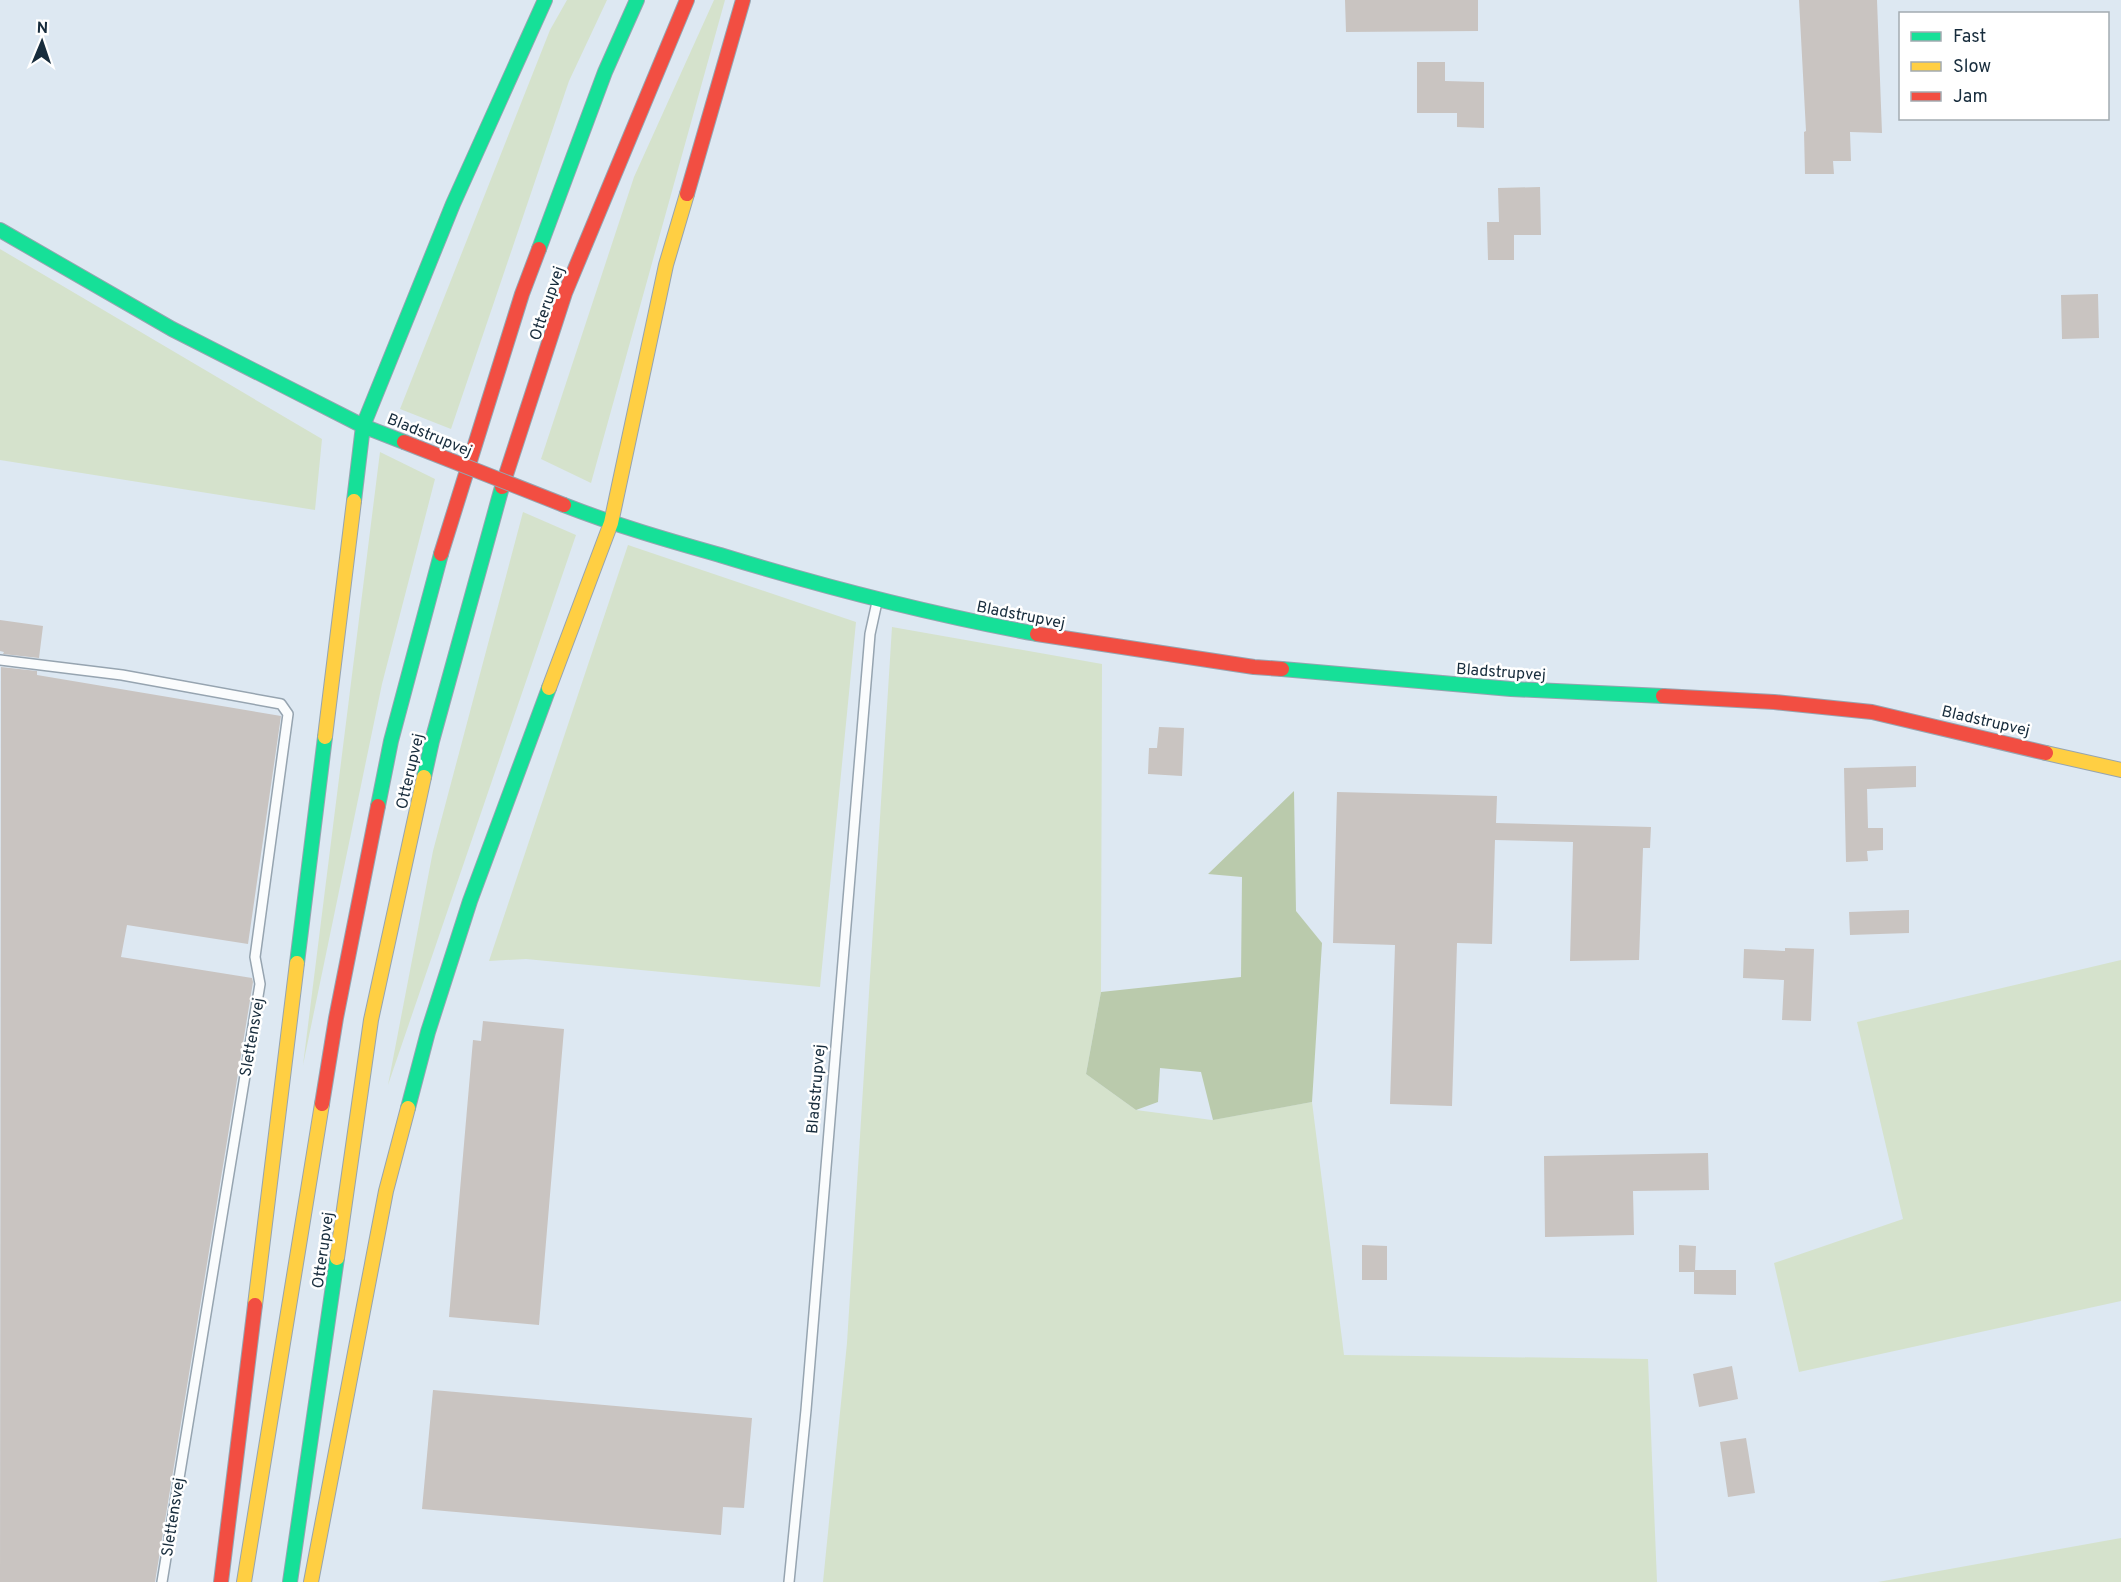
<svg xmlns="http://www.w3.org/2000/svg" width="2121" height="1582" font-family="Overpass,sans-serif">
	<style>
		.green { fill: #d5e2cc }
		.forest { fill: #bacaac }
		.building { fill: #c9c4c1 }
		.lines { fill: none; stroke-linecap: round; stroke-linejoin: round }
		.lane-casing { stroke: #96a4b0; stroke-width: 12 }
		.fast-casing { stroke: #96a4b0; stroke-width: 16 }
		.slow-casing { stroke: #96a4b0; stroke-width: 16 }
		.jam-casing { stroke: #96a4b0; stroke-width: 16 }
		.lane { stroke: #fafcfd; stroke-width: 9 }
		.fast { stroke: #16e098; stroke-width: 14 }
		.slow { stroke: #ffcf43; stroke-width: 14 }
		.jam { stroke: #f24e42; stroke-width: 14 }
		.jam-bridge-casing { stroke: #96a4b0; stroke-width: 16; stroke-linecap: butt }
		.jam-bridge { stroke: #f24e42; stroke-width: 14 }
		.labels { text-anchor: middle; stroke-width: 5; stroke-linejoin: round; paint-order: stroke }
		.street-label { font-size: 16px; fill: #172c3c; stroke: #fff }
	</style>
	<rect width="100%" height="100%" fill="#dde8f2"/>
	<path class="green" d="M 567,0 L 607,0 L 569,81 L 451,429 L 400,409 L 550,30 Z
		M 714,0 L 725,0 L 591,483 L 541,459 L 634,177 Z
		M 0,249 L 322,439 L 315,510 L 0,460 Z
		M 380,452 L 435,479 L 382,684 L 303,1065 Z
		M 523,512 L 576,535 L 388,1085 L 433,851 Z
		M 628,545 L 856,622 L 820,987 L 526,959 L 489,961 Z
		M 892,627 L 1102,664 L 1101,992 L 1086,1074 L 1136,1110 L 1212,1120 L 1312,1102 L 1344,1355 L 1648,1359 L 1657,1582 L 823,1582 L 847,1343 Z
		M 2121,960 L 2121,1301 L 1799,1372 L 1774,1263 L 1903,1219 L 1857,1022 Z
		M 2121,1538 L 2121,1582 L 1878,1582 Z"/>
	<path class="forest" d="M 1294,791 L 1296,911 L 1322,943 L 1312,1102 L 1213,1120 L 1201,1072 L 1160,1068 L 1158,1102 L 1136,1110 L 1086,1074 L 1101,992 L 1241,977 L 1242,877 L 1208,874 Z"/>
	<path class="building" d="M 1345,0 L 1478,0 L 1478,31 L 1346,32 Z
		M 1799,0 L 1877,0 L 1882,133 L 1850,132 L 1851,161 L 1833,161 L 1834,174 L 1805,174 L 1804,132 L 1806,131 Z
		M 1417,62 L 1445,62 L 1445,81 L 1484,82 L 1484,128 L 1457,127 L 1457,113 L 1417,113 Z
		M 1540,187 L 1541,235 L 1514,235 L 1514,260 L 1488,260 L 1487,222 L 1499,222 L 1498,188 Z
		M 2098,294 L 2099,338 L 2062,339 L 2061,295 Z
		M 0,620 L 43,626 L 39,658 L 3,654 L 4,652 L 0,651 Z
		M 1,667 L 37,671 L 37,675 L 281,716 L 248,944 L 127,925 L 121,957 L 252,978 L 253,982 L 155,1582 L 0,1582 Z
		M 1159,727 L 1184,728 L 1182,776 L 1148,774 L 1149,748 L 1157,748 Z
		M 1916,766 L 1916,787 L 1867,789 L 1868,828 L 1883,828 L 1883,850 L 1867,851 L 1868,861 L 1846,862 L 1844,768 Z
		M 1337,792 L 1497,796 L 1496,823 L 1651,827 L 1650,848 L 1643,848 L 1639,960 L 1570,961 L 1573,842 L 1495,840 L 1492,944 L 1457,943 L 1452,1106 L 1390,1104 L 1395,945 L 1333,943 Z
		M 1909,910 L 1909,933 L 1850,935 L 1849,912 Z
		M 1785,948 L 1814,949 L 1811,1021 L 1782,1020 L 1784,980 L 1743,978 L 1744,949 L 1785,951 Z
		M 483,1021 L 564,1029 L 539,1325 L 449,1317 L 473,1040 L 481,1041 Z
		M 1708,1153 L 1709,1190 L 1633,1191 L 1634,1235 L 1545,1237 L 1544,1156 Z
		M 1362,1245 L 1387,1246 L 1387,1280 L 1362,1280 Z
		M 1679,1245 L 1696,1246 L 1695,1270 L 1736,1270 L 1736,1295 L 1694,1294 L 1694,1272 L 1679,1272 Z
		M 1732,1366 L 1738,1399 L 1699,1407 L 1693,1374 Z
		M 433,1390 L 752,1418 L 744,1508 L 723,1507 L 721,1535 L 422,1509 Z
		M 1746,1438 L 1755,1493 L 1728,1497 L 1720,1442 Z"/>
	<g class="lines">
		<defs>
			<path id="lane" d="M 0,660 L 122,675 L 281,704 L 288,714 L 255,957 L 260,984 L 162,1582
				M 789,1582 L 806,1410 L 870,634 L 877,602"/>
			<path id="fast" d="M 0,230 L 172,329 L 363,426 L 404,442
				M 539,249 L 605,72 L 637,0
				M 354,501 L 363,426 L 453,204 L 545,0
				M 564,505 C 615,525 667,540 720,555 C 824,587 930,614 1037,634
				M 1282,669 L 1511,689 L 1663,696
				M 424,777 L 432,741 L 502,487
				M 378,806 L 391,741 L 441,554
				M 297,963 L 325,737
				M 408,1108 L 428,1032 L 470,901 L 549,688
				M 290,1582 L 337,1258"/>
			<path id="slow" d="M 549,688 L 611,523 L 666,265 L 687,194
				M 325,737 L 354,501
				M 2046,753 L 2121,770
				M 337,1258 L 371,1020 L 424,777
				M 255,1305 L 297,963
				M 244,1582 L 322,1104
				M 311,1582 L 386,1191 L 408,1108"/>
			<path id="jam" d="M 687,194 L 743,0
				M 502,487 L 565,293 L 687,0
				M 441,554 L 522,294 L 539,249
				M 1037,634 L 1254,667 L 1282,669
				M 1663,696 L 1774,702 L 1872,712 L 2046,753
				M 322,1104 L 336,1018 L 378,806
				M 221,1582 L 255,1305"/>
		</defs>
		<use href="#lane" class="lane-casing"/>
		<use href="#fast" class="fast-casing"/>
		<use href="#slow" class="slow-casing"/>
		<use href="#jam" class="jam-casing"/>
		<use href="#lane" class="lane"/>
		<use href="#fast" class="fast"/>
		<use href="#slow" class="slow"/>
		<use href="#jam" class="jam"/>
		<defs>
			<path id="jam-bridge" d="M 404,442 L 564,505"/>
		</defs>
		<use href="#jam-bridge" class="jam-bridge-casing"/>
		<use href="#jam-bridge" class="jam-bridge"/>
	</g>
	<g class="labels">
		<g class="street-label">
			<text transform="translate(546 303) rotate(-71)" y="6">Otterupvej</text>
			<text transform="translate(430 434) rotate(22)" y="6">Bladstrupvej</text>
			<text transform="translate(1021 614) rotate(11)" y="6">Bladstrupvej</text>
			<text transform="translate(1501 671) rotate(4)" y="6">Bladstrupvej</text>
			<text transform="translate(1986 720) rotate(13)" y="6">Bladstrupvej</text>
			<text transform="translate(409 771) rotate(-77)" y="6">Otterupvej</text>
			<text transform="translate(251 1037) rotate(-80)" y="6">Slettensvej</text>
			<text transform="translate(815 1089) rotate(-85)" y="6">Bladstrupvej</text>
			<text transform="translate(322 1250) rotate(-82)" y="6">Otterupvej</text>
			<text transform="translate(172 1517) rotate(-81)" y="6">Slettensvej</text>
		</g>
	</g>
	<rect x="1899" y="12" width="210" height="108" fill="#ffffff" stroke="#a2abb1" stroke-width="1.5"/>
	<rect x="1911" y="32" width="30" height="9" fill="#16e098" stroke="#a2abb1" stroke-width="1.5"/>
	<text x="1953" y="42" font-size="18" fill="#172c3c">Fast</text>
	<rect x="1911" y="62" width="30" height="9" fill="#ffcf43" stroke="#a2abb1" stroke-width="1.5"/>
	<text x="1953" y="72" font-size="18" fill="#172c3c">Slow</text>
	<rect x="1911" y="92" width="30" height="9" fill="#f24e42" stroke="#a2abb1" stroke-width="1.5"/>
	<text x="1953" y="102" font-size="18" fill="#172c3c">Jam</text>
	<g transform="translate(42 42) rotate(2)" stroke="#ffffff" stroke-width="4.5" paint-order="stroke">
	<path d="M0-4.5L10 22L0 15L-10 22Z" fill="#172c3c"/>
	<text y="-9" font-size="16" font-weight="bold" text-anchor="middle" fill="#172c3c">N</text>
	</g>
</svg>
